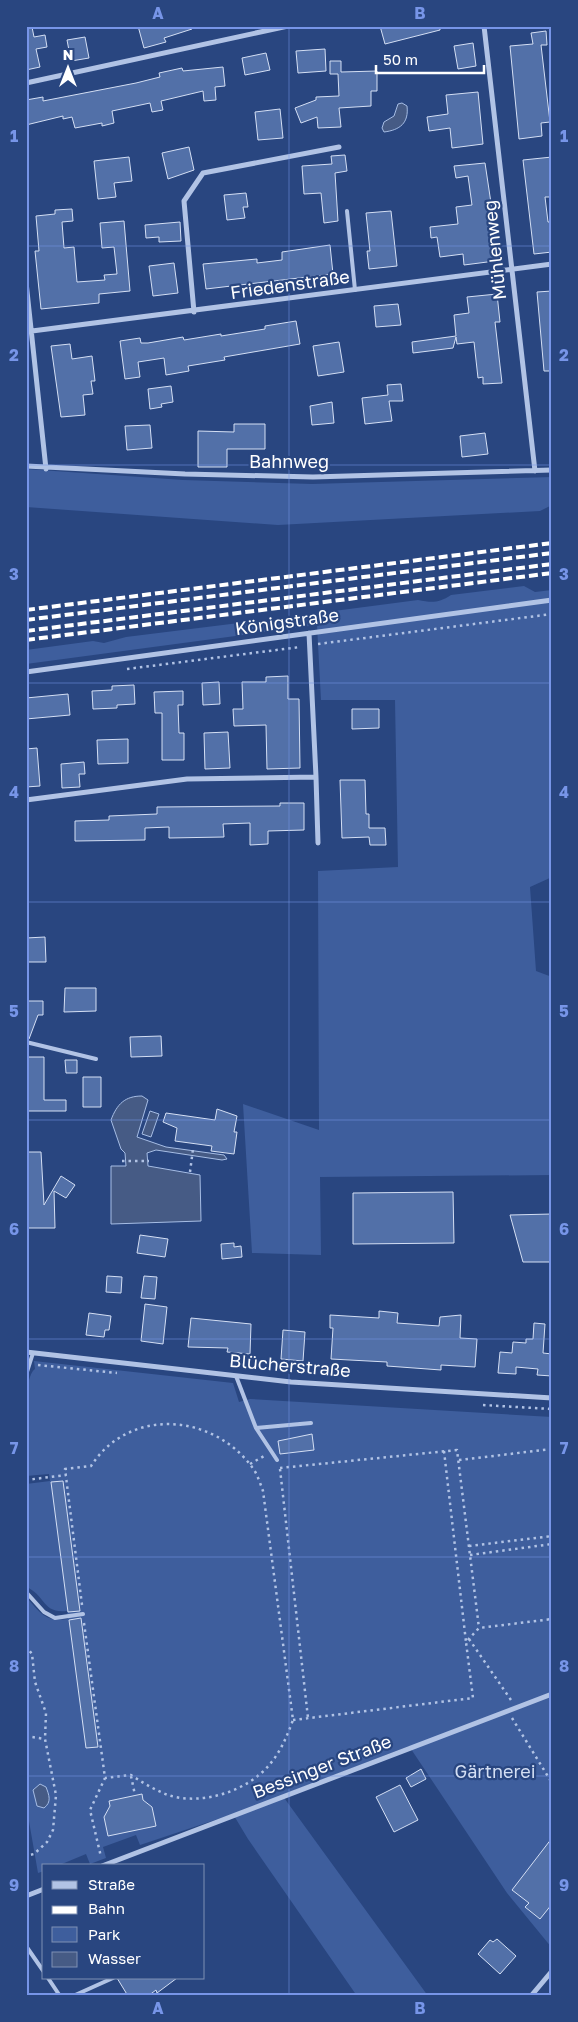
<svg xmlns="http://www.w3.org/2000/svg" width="578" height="2022" font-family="'Golos Text',sans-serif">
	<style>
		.green { fill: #3e5e9d }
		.water { fill: #465b85; stroke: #a6bde5 }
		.building { fill: #5270a8; stroke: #d4dff4 }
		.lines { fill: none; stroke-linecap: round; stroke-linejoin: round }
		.path { stroke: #b1c3e5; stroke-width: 2.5; stroke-dasharray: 2.5 4; stroke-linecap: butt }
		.service { stroke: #b1c3e5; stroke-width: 4 }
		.minor { stroke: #b1c3e5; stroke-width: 5 }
		.rail { stroke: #fff; stroke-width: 4; stroke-dasharray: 9 4; stroke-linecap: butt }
		.grid { fill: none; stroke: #7795e8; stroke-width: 1; stroke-opacity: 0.55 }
		.labels { text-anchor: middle; stroke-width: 4.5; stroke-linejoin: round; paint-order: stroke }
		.street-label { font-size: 18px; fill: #fff; stroke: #294680 }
		.park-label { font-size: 18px; fill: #d4dff4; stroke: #294680 }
		.neatline { fill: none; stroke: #7795e8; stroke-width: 2 }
		.grid-label { font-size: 16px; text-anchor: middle; font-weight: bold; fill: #7795e8 }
	</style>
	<rect width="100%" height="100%" fill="#294680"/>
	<path class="green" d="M 26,469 L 183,480 L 312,484 L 552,477 L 552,505 L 540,511 L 278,525 L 26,507 Z
		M 524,586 L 535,592 L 552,590 L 552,877 L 530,887 L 536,971 L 552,977 L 552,1175 L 320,1177 L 321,1255 L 252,1253 L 243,1104 L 319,1130 L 318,871 L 398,867 L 395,700 L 321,700 L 317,625 L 26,664 L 26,650 L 93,641 L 104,643 L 126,637 L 255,621 L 278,621 L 288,617 L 418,600 C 432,603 439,603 451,595 Z
		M 34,1361 L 233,1383 L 239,1402 L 250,1399 L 552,1417 L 552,1948 L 507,1893 L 409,1746 L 282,1795 L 428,1996 L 357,1996 L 248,1839 L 233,1814 L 140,1845 L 136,1835 L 103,1847 L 106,1858 L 90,1864 L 86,1854 L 57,1866 L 44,1866 L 44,1871 L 38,1873 L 26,1804 L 26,1597 C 41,1613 44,1622 68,1619 L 67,1611 C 42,1614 45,1594 26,1587 L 26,1484 L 50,1481 L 49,1474 L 26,1476 C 26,1456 21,1378 35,1369 Z"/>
	<path class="water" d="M 402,103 L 407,106 C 409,123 400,130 384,132 L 382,128 L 384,122 L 394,116 L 398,104 Z
		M 142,1096 L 148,1100 L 137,1137 L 166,1147 L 224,1155 L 227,1159 L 222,1160 L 156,1150 L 147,1153 L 148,1166 L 200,1175 L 201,1221 L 111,1224 L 111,1166 L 126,1166 L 125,1153 L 121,1149 L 111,1120 C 117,1104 125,1096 142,1096 Z
		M 150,1111 L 159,1114 L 151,1137 L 142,1134 Z
		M 40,1784 L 46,1787 C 49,1795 52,1802 44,1808 L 37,1806 L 33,1790 Z"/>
	<path class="building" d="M 138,26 L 192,26 L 192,29 L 164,38 L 166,42 L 144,48 Z
		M 380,26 L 440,26 L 440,30 L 385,44 Z
		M 26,27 L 32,27 L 34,37 L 45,35 L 47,47 L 36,49 L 40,67 L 26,70 Z
		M 546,31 L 547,45 L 541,45 L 550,122 L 541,123 L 542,136 L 519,139 L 510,46 L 533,44 L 531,33 Z
		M 85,37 L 89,58 L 71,61 L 67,40 Z
		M 473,43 L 476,66 L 458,69 L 454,46 Z
		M 325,49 L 326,71 L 298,73 L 296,51 Z
		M 266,53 L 270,70 L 245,75 L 242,58 Z
		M 330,61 L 341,61 L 341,72 L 377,71 L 377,91 L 371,91 L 371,106 L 339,108 L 341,127 L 318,128 L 317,117 L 301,123 L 295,108 L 316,100 L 316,97 L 339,96 L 338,74 L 330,74 Z
		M 223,67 L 225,86 L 215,87 L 216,100 L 204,101 L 203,91 L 161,101 L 163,110 L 152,112 L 150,103 L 112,111 L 114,123 L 102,126 L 102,123 L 75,128 L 72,117 L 63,119 L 63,116 L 26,125 L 26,100 L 43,97 L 43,101 L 136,83 L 160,77 L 159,73 L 182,68 L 183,71 Z
		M 478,92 L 483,144 L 452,148 L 450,128 L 429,131 L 427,117 L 448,114 L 446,95 Z
		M 280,109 L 283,138 L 258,140 L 255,112 Z
		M 189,147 L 194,170 L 168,179 L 162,153 Z
		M 345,155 L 347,171 L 335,173 L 338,221 L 324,223 L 321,193 L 304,194 L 302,166 L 332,164 L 331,156 Z
		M 129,157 L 132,181 L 114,183 L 116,197 L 98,199 L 94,161 Z
		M 552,157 L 552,197 L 545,197 L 548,222 L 552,222 L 552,252 L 534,254 L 523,160 Z
		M 485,163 L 491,203 L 495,261 L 464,265 L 463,254 L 440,257 L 437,237 L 431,238 L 430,227 L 458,224 L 456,207 L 472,205 L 468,176 L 456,178 L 454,166 Z
		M 246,193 L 248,207 L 243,207 L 245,218 L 227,220 L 224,195 Z
		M 72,209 L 73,221 L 62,222 L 64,248 L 74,247 L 77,282 L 105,280 L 104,275 L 117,274 L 114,247 L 102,248 L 100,223 L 124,221 L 130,291 L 99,294 L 99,303 L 41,309 L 35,251 L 39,251 L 36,216 L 55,214 L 55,210 Z
		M 391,211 L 397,266 L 369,269 L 367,251 L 370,251 L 366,213 Z
		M 180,222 L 181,241 L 159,242 L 159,237 L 146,238 L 145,225 Z
		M 330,245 L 333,274 L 206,289 L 203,264 L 257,259 L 257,263 L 282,260 L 282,252 Z
		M 174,263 L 178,293 L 153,296 L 149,266 Z
		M 552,291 L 552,371 L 544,371 L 537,292 Z
		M 497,294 L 500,322 L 495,322 L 502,383 L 483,384 L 483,377 L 478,378 L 474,342 L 457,344 L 456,337 L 453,348 L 413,353 L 412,342 L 456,336 L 454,315 L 469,313 L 467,297 Z
		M 398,304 L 401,325 L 376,327 L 374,306 Z
		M 296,321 L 300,344 L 224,357 L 225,360 L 188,366 L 189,371 L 166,375 L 164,358 L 138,362 L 140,377 L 125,379 L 120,341 L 140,338 L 141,343 L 148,343 L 183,337 L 184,340 L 221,334 L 221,336 L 265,329 L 265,326 Z
		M 339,342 L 344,372 L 318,376 L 313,346 Z
		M 70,344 L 72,359 L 92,356 L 95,381 L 91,381 L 93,394 L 83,395 L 85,415 L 61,417 L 51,346 Z
		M 401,384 L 403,401 L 389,401 L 392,421 L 365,424 L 362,398 L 388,395 L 387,385 Z
		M 171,386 L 173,402 L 161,404 L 162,407 L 150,409 L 148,389 Z
		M 332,402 L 334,423 L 312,425 L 310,406 Z
		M 234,424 L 265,424 L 265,449 L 227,449 L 227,467 L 198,467 L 198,431 L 234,432 Z
		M 150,425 L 152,448 L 127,450 L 125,426 Z
		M 485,433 L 488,454 L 462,457 L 460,436 Z
		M 288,676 L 288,699 L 299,699 L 300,768 L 267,769 L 266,725 L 234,726 L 233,709 L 243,709 L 242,682 L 266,682 L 266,677 Z
		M 219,682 L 220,704 L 203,705 L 202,683 Z
		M 134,685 L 135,704 L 117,705 L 117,708 L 93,709 L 92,691 L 112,690 L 112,686 Z
		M 183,691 L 183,705 L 178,705 L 179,733 L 184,733 L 184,760 L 162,760 L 162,713 L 155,713 L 154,692 Z
		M 68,694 L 70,715 L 26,719 L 26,698 Z
		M 352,709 L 379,709 L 379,728 L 352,729 Z
		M 228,732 L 230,768 L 205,769 L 204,733 Z
		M 128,739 L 128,763 L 98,764 L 97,740 Z
		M 37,748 L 40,786 L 26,787 L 26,749 Z
		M 84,762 L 85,774 L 79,774 L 80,787 L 62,788 L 61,764 Z
		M 340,780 L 365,780 L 366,814 L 369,814 L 369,828 L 385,828 L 386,845 L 370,845 L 369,837 L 342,838 Z
		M 280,803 L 304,803 L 304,830 L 268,831 L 268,844 L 250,845 L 250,823 L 223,824 L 224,837 L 169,838 L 169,827 L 145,828 L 145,840 L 75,841 L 75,821 L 109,820 L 109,816 L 157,814 L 157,807 L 280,806 Z
		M 45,937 L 46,962 L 26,962 L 26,938 Z
		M 65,988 L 96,988 L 96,1011 L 64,1012 Z
		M 26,1001 L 43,1001 L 43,1015 L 38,1015 L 29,1039 L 26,1038 Z
		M 161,1036 L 162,1056 L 131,1057 L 130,1037 Z
		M 26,1057 L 44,1057 L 44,1100 L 66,1100 L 66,1111 L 26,1111 Z
		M 65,1060 L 77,1060 L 77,1073 L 66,1073 Z
		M 83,1077 L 101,1077 L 101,1107 L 83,1107 Z
		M 217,1109 L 237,1116 L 234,1132 L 237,1132 L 234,1154 L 211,1151 L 212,1146 L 175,1141 L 177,1128 L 163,1122 L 166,1113 L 215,1120 Z
		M 26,1152 L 41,1152 L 44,1205 L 61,1176 L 75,1185 L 66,1198 L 54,1191 L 55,1228 L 26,1228 Z
		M 453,1192 L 454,1243 L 353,1244 L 353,1193 Z
		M 552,1214 L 552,1262 L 523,1262 L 510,1215 Z
		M 140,1235 L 168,1239 L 165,1257 L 137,1253 Z
		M 234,1243 L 234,1247 L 241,1246 L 242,1257 L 222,1259 L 221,1244 Z
		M 107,1276 L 122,1277 L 121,1293 L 106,1292 Z
		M 144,1276 L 157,1277 L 155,1299 L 141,1298 Z
		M 145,1304 L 167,1307 L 163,1344 L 141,1341 Z
		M 379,1311 L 398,1313 L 397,1323 L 439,1326 L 440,1317 L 461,1315 L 460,1338 L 477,1339 L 475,1367 L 441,1365 L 441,1370 L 387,1366 L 387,1362 L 331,1359 L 333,1328 L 330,1328 L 330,1315 L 379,1318 Z
		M 89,1313 L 111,1316 L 109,1330 L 105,1330 L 104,1337 L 86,1335 Z
		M 191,1318 L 251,1324 L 250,1354 L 227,1352 L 228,1348 L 188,1347 Z
		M 534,1323 L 545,1324 L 543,1353 L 552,1354 L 552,1376 L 537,1375 L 538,1369 L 516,1367 L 516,1374 L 498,1373 L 500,1352 L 512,1353 L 513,1342 L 526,1343 L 526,1339 L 533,1339 Z
		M 283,1330 L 305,1332 L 303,1361 L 281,1359 Z
		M 312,1434 L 314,1450 L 280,1454 L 278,1441 Z
		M 63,1481 L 80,1611 L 68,1612 L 51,1482 Z
		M 81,1618 L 98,1747 L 86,1748 L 69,1620 Z
		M 421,1769 L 426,1779 L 411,1787 L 406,1778 Z
		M 400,1785 L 418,1820 L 394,1832 L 376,1797 Z
		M 142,1794 L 143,1800 L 152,1807 L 156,1826 L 108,1836 L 104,1817 L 110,1806 L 109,1801 Z
		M 552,1838 L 552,1904 L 540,1919 L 525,1907 L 529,1903 L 512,1890 Z
		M 497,1939 L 516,1956 L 500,1974 L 478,1954 L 490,1940 L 493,1942 Z
		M 117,1978 L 177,1978 L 157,1993 L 156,1990 L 148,1996 L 128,1996 Z"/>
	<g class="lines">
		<path class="path" d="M 318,644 L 552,614
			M 127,669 L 300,647
			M 122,1161 L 149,1161
			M 190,1172 L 193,1149
			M 38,1365 L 117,1373
			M 483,1405 L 552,1409
			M 444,1451 L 466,1642
			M 459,1460 L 552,1449
			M 250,1464 L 264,1456
			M 280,1468 L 457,1450 L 479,1628
			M 280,1469 L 308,1718
			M 26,1480 L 66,1475
			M 469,1546 L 552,1536
			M 470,1555 L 552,1544
			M 82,1605 L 65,1469 L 91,1466 C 129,1407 212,1413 252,1467 C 257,1473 260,1483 263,1491 L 293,1720 C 287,1736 281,1751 270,1764 C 248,1791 202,1806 168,1795 C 155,1790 143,1783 131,1775 L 105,1778
			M 84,1623 L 105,1778 L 90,1810 L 101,1857
			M 469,1639 L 511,1700
			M 26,1646 L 32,1654 L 35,1682 L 46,1713 L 45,1739 L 56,1795 L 53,1830 L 47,1842 L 34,1854 L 26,1856
			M 512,1718 L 552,1783
			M 293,1720 L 473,1698 L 466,1642 L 479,1628 L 552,1619
			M 26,1736 L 45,1739
			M 131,1776 L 135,1795"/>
		<path class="service" d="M 347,211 L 355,290
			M 26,1042 L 96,1059
			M 26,1375 L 33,1353
			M 236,1376 L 256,1428 L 277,1460
			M 256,1428 L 311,1423
			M 26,1592 L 44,1612 L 55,1618 L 83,1614
			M 26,1946 L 44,1972
			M 48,1978 L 60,1996
			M 73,1996 L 113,1978"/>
		<path class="minor" d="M 484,26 L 535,471
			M 26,83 L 288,26
			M 26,282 L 46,469
			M 194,312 L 184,201 L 203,173 L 339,147
			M 32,331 L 552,264
			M 26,466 L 185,474 L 313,477 L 552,470
			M 26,672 L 552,600
			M 316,777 L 318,843
			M 26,800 L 187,779 L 316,777 L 309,633
			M 26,1352 L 291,1382 L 552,1398
			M 102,1866 L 552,1694
			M 26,1896 L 44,1889
			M 531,1996 L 552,1971"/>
		<path class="rail" d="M 26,610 L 552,543
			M 26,620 L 552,553
			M 26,631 L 552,564
			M 26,640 L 552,573"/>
	</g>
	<path class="grid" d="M 289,26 L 289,1996M 26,246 L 552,246M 26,465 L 552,465M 26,683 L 552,683M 26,902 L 552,902M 26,1120 L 552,1120M 26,1339 L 552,1339M 26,1557 L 552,1557M 26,1776 L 552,1776"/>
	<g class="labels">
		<g class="street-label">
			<text transform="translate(495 250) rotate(-96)" y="6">Mühlenweg</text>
			<text transform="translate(290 285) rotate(-8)" y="6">Friedenstraße</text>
			<text x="289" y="468">Bahnweg</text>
			<text transform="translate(287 622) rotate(-8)" y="6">Königstraße</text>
			<text transform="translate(290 1366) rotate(5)" y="6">Blücherstraße</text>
			<text transform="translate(322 1767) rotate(-21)" y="6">Bessinger Straße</text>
		</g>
		<g class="park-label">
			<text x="495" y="1778">Gärtnerei</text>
		</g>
	</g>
	<rect width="578" height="2022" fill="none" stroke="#294680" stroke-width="55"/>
	<rect x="42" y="1864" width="162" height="115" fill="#294680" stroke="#7f90b3"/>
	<rect x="52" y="1881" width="25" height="8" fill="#b1c3e5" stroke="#7f90b3"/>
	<text x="88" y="1890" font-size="15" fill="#ffffff">Straße</text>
	<rect x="52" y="1906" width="25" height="8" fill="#ffffff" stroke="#7f90b3"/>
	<text x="88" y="1914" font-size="15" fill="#ffffff">Bahn</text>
	<rect x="52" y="1927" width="25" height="15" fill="#3e5e9d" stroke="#7f90b3"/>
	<text x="88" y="1940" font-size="15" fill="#ffffff">Park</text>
	<rect x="52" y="1952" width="25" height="15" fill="#465b85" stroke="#7f90b3"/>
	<text x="88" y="1964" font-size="15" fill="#ffffff">Wasser</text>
	<g transform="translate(68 68)" stroke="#294680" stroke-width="4" paint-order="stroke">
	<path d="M0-4L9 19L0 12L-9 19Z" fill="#ffffff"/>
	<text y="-8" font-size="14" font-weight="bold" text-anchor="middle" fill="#ffffff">N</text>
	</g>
	<path d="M376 65v8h108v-8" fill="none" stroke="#ffffff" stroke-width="2.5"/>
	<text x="383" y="65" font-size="15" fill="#ffffff" stroke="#294680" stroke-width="4" paint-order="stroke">50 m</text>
	<rect x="28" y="28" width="522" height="1966" class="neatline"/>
	<g class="grid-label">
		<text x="158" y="19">A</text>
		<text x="420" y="19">B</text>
		<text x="14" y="142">1</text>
		<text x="564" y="142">1</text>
		<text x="14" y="361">2</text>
		<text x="564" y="361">2</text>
		<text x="14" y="580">3</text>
		<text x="564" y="580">3</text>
		<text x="14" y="798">4</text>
		<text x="564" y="798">4</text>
		<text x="14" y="1017">5</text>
		<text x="564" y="1017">5</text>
		<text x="14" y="1235">6</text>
		<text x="564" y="1235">6</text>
		<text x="14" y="1454">7</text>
		<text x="564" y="1454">7</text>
		<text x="14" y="1672">8</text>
		<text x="564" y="1672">8</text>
		<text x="14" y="1891">9</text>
		<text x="564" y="1891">9</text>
		<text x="158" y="2014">A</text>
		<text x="420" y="2014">B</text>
	</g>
</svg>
